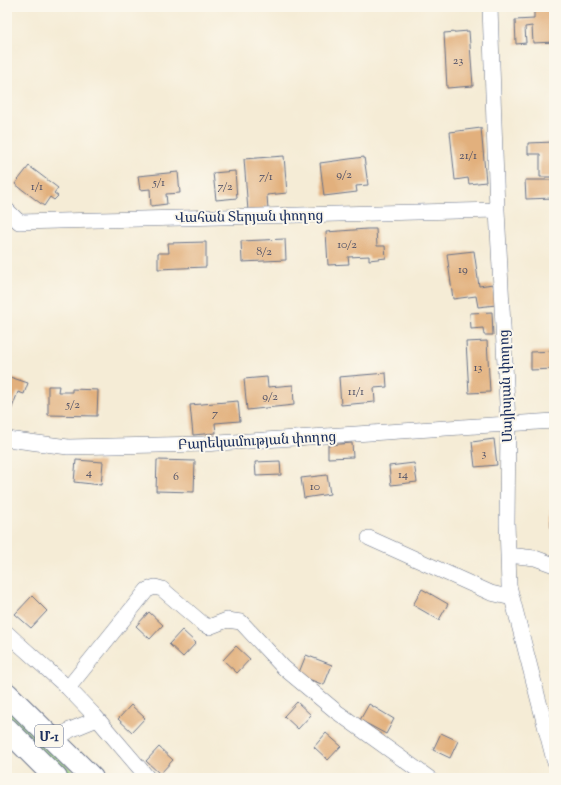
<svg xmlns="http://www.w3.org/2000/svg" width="561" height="785" font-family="'Sorts Mill Goudy','Noto Serif Armenian',serif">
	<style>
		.green { fill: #a3d888; stroke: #5f8473 }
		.building { fill: #e2b07d }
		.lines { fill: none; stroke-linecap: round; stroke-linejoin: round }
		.minor-casing { stroke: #677188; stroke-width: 16 }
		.highway-casing { stroke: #677188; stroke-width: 24 }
		.minor { stroke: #fff; stroke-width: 15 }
		.highway { stroke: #fff; stroke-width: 22 }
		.labels { text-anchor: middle; stroke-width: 4; stroke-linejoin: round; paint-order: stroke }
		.number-label { font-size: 12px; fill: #4d4f66 }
		.shield { fill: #fbf7ec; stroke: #5e6b89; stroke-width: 1 }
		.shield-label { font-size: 13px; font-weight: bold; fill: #1b2f5e }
		.street-label { font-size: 14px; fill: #1b2f5e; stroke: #fbf7ec }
	</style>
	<rect width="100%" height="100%" fill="#fbf7ec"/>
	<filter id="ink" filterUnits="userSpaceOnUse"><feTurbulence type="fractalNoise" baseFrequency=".025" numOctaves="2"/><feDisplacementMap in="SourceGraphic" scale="8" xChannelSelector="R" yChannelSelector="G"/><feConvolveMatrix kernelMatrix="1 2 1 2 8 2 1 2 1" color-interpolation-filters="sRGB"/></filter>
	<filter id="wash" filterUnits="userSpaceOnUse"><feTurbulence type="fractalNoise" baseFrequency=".012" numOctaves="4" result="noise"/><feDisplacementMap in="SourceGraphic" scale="16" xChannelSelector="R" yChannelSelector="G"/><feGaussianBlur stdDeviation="0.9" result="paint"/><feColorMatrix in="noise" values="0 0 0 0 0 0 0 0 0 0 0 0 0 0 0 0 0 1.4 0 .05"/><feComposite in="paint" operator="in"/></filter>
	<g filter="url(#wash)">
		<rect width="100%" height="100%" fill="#f5ecd6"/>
		<path class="green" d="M 7,706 L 80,778 L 66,778 L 7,720 Z"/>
		<g id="blocks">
			<path class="building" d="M 534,7 L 554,7 L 554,18 L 553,18 L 554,42 L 533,43 L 532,26 L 525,27 L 526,43 L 516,44 L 515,20 L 534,19 Z
				M 469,31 L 473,86 L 447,88 L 444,33 Z
				M 481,128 L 486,182 L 469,184 L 468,178 L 455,180 L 450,132 Z
				M 554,142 L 554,177 L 540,177 L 540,154 L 528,154 L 528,143 Z
				M 284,156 L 287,193 L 267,195 L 268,210 L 248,211 L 244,159 Z
				M 364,157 L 368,185 L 356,186 L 357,192 L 324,196 L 320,163 Z
				M 29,166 L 58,188 L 54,193 L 58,196 L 54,200 L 50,197 L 44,206 L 15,184 Z
				M 235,171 L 237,198 L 216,200 L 213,173 Z
				M 178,172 L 180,193 L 166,194 L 167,204 L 151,206 L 150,189 L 140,190 L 138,176 Z
				M 525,180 L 554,180 L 554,198 L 526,199 Z
				M 367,229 L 376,229 L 377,246 L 385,246 L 386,258 L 369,260 L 369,256 L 348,257 L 349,264 L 328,265 L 326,232 Z
				M 285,239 L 286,260 L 242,262 L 241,241 Z
				M 206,242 L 206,267 L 158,269 L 158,253 L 169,253 L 168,243 Z
				M 474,251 L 479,286 L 493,284 L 496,305 L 478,307 L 476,296 L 453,299 L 447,254 Z
				M 492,312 L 493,335 L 484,335 L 483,328 L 471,329 L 470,313 Z
				M 487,341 L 490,392 L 469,393 L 466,342 Z
				M 554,351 L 554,369 L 531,370 L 531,352 Z
				M 386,373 L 387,387 L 374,388 L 375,402 L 341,405 L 339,377 Z
				M 7,376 L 28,383 L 24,394 L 18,392 L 7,421 Z
				M 267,377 L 268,387 L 293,385 L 294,405 L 247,410 L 244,379 Z
				M 48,386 L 59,386 L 58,392 L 72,392 L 72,389 L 98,390 L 97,416 L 48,415 Z
				M 238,401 L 240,421 L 215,423 L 216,433 L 193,435 L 190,405 Z
				M 494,439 L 497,465 L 475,467 L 472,442 Z
				M 352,443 L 353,457 L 328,458 L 328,445 Z
				M 76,460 L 103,462 L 101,485 L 74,482 Z
				M 157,460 L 195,461 L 194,492 L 156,491 Z
				M 280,461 L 281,475 L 256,476 L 255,462 Z
				M 414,463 L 417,482 L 391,485 L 389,466 Z
				M 327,475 L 330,494 L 304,498 L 301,478 Z
				M 551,509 L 554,509 L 554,528 L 551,528 Z
				M 422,589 L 448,604 L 439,620 L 413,605 Z
				M 32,596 L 47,611 L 31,628 L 15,614 Z
				M 149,612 L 163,625 L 150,639 L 136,626 Z
				M 182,630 L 196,643 L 183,657 L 169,644 Z
				M 236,646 L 250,659 L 237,673 L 223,660 Z
				M 306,655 L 332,665 L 324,685 L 298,675 Z
				M 297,702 L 311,715 L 298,729 L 284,716 Z
				M 369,704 L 394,719 L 386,734 L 360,720 Z
				M 131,705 L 145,718 L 132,732 L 118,719 Z
				M 326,733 L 341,746 L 328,760 L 314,747 Z
				M 441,733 L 458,741 L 450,758 L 433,750 Z
				M 159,747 L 173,760 L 160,774 L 146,761 Z"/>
		</g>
	</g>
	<g filter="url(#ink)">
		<use href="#blocks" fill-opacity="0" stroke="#677188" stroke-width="1"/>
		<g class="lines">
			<defs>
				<path id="minor" d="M 490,7 L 497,210 L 508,423 L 507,523 L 509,586 L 554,760
					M 7,210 L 19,222 L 497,210
					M 7,439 L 68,447 L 203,444 L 554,421
					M 369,538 L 491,593 L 512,598
					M 508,555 L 535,558 L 554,565
					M 7,633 L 21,646 L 68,688 L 147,590 L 155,587 L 162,589 L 203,624 L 209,627 L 227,620 L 241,622 L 284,668 L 337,712 L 429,778
					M 68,688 L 95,716 L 148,778
					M 54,741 L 70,730 L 97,719"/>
				<path id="highway" d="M 7,694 L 92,778
					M 7,729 L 56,778"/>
			</defs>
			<use href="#minor" class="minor-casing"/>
			<use href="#highway" class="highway-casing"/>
			<use href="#minor" class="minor"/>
			<use href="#highway" class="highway"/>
		</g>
	</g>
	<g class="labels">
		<g class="number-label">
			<text x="458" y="64">23</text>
			<text x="468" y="159">21/1</text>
			<text x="344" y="178">9/2</text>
			<text x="266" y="180">7/1</text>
			<text x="159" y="186">5/1</text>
			<text x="37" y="190">1/1</text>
			<text x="225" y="190">7/2</text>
			<text x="347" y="248">10/2</text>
			<text x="264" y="255">8/2</text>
			<text x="463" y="273">19</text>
			<text x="478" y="371">13</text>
			<text x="356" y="395">11/1</text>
			<text x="270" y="400">9/2</text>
			<text x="73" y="408">5/2</text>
			<text x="215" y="417">7</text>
			<text x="484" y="457">3</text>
			<text x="89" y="476">4</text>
			<text x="403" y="478">14</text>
			<text x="176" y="480">6</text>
			<text x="315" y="490">10</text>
		</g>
		<rect class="shield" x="35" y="725" width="28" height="22" rx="3"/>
		<g class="shield-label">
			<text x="49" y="741">Մ-1</text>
		</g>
		<g class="street-label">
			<text transform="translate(249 216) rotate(-1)" y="5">Վահան Տերյան փողոց</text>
			<text transform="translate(505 386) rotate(-92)" y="5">Մայիսյան փողոց</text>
			<text transform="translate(257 440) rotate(-3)" y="5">Բարեկամության փողոց</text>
		</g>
	</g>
	<rect width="561" height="785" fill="none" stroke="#fbf7ec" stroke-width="24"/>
</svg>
